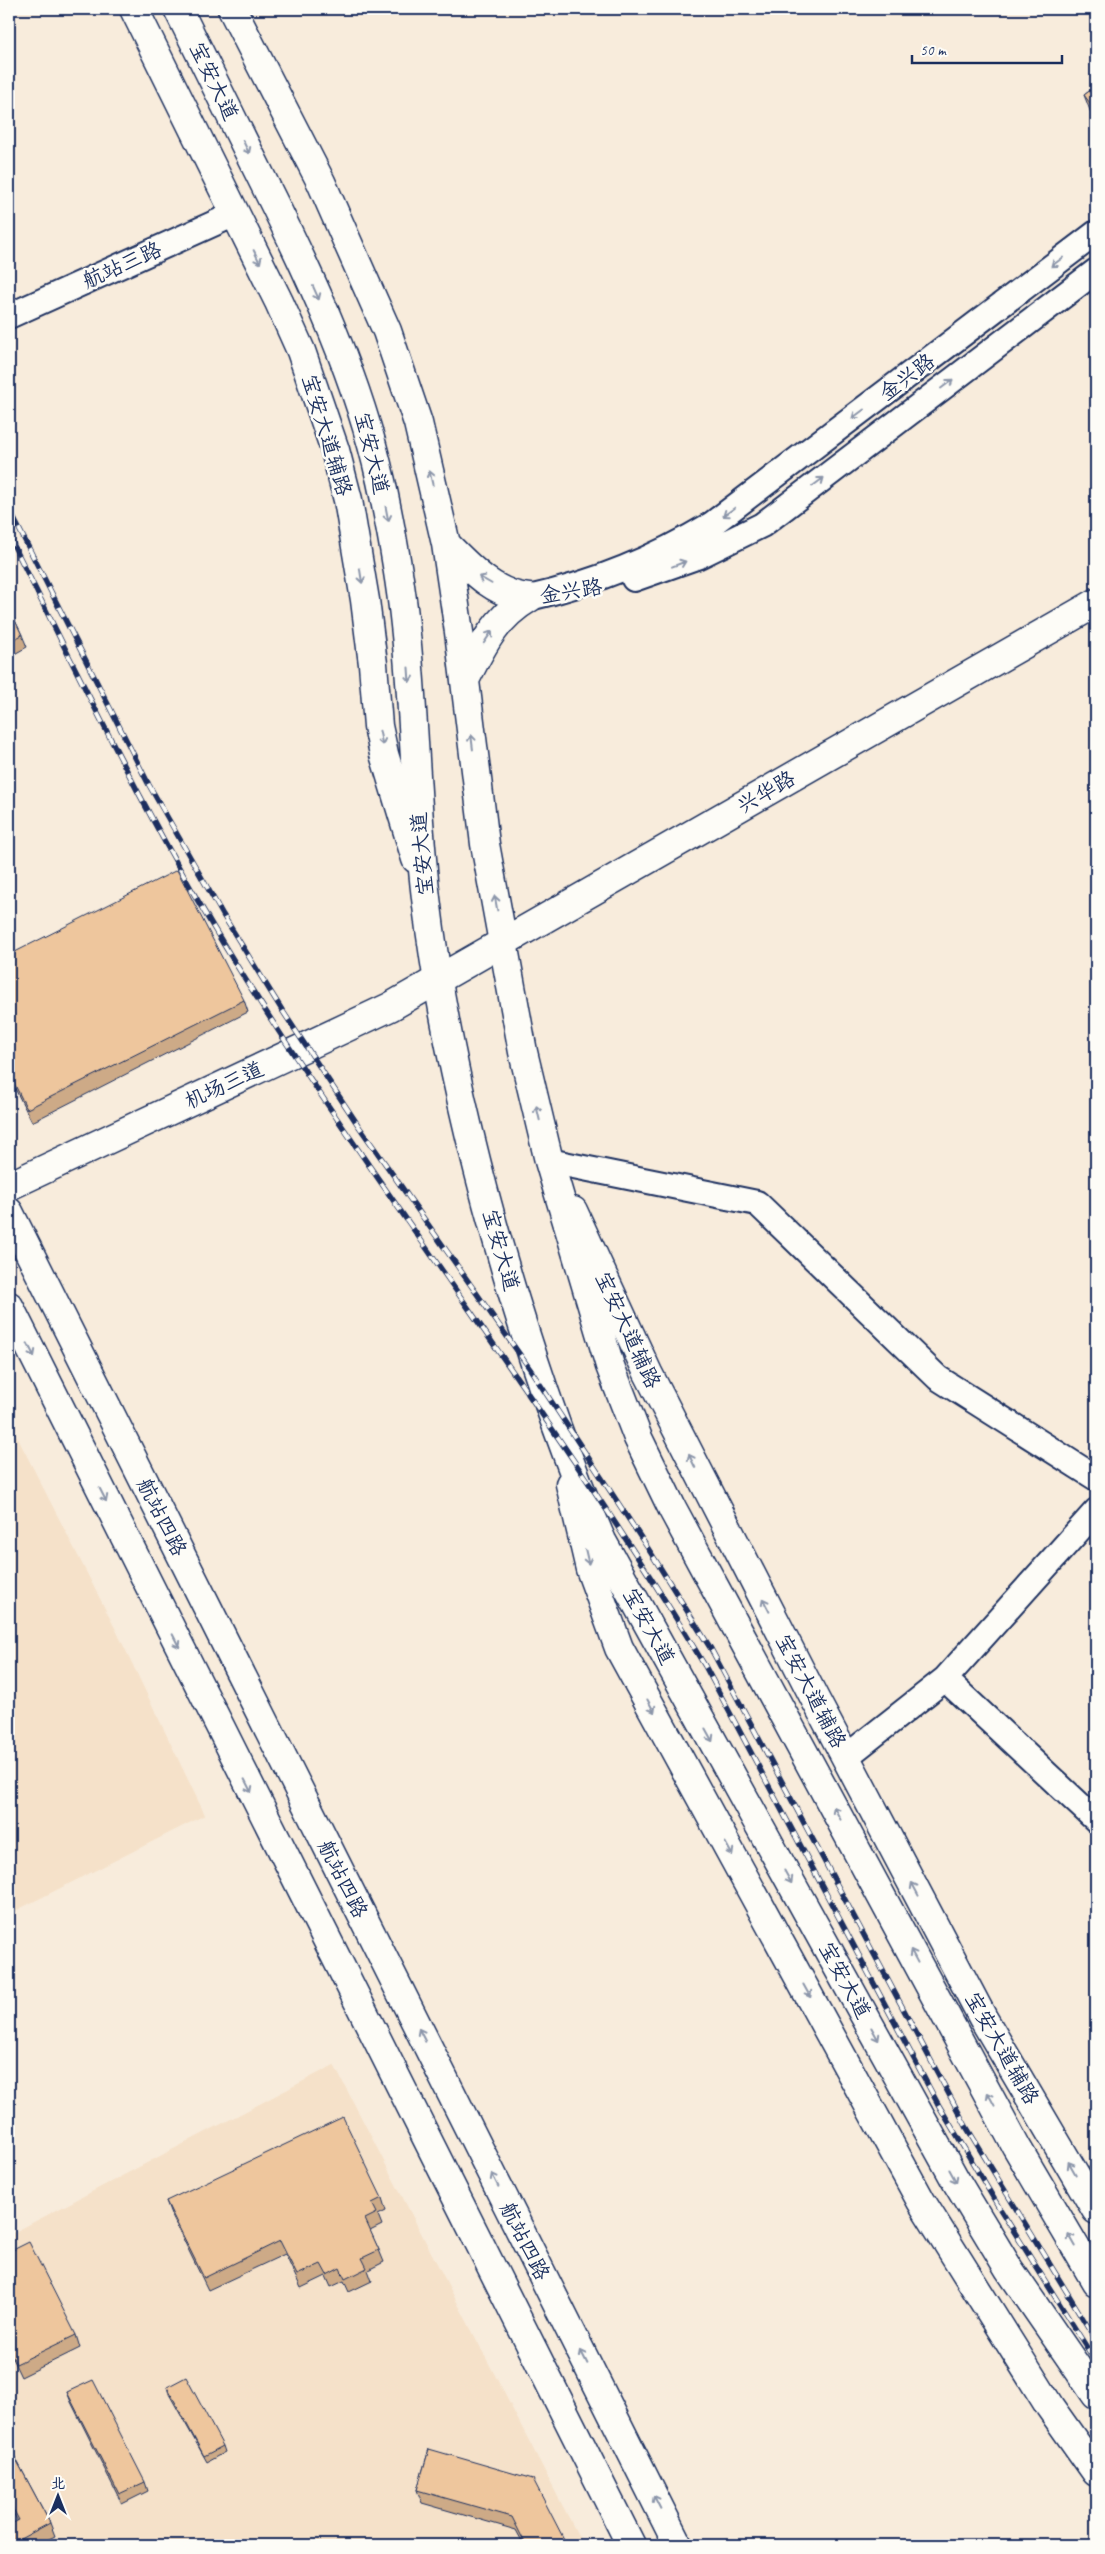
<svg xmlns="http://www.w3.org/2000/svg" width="1105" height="2554" font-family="Caveat,'LXGW WenKai TC',sans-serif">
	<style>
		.built { fill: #f5e1c9 }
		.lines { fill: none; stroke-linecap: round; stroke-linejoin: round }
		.minor-casing { stroke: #1b2f5e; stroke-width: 28 }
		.tertiary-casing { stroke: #1b2f5e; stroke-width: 31 }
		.secondary-casing { stroke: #1b2f5e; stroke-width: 31 }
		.primary-casing { stroke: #1b2f5e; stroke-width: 31 }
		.minor { stroke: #fdfcf7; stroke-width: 24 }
		.tertiary { stroke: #fdfcf7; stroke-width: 28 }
		.secondary { stroke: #fdfcf7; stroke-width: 28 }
		.primary { stroke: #fdfcf7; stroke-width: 28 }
		.rail-casing { stroke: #1b2f5e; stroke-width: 5.5 }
		.rail { stroke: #fdfcf7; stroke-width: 4; stroke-dasharray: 11; stroke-linecap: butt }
		.wall { fill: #cdaa87; stroke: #1b2f5e }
		.building { fill: #eec69d; stroke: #1b2f5e }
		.oneway { stroke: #8c96aa }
		.labels { text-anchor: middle; stroke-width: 5; stroke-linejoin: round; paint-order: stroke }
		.street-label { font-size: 21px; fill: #1b2f5e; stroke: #fdfcf7 }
	</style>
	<rect width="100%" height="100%" fill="#f8ecdc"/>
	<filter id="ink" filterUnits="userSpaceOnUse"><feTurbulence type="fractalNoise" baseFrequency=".02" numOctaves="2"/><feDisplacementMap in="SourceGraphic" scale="10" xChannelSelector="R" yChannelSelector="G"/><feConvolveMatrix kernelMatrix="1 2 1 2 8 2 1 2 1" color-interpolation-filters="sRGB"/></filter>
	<g filter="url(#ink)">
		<path class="built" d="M 9,1421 L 116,1630 L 205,1815 L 9,1914 Z
			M 334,2065 L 583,2545 L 9,2545 L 9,2235 Z"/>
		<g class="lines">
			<defs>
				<path id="minor" d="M 9,316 L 235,214
					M 634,579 L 699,556 L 762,525 L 1096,271
					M 529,598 C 595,583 654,559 712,524 L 1096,233
					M 549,1161 L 757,1203 L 938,1378 L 1096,1478
					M 945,1679 L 1096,1820
					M 846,1757 L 945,1679 L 1096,1511"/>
				<path id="tertiary" d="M 9,1186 L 390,1007 L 1096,603
					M 9,1212 L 678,2545
					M 9,1306 L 631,2545"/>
				<path id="secondary" d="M 134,9 L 279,302 L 301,351 L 335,450 L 348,500 L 365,600 L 373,664 L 378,726 L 384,754 L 416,859
					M 573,1211 L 648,1373 L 815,1699 L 983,2018 L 1096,2210
					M 570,1484 L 590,1569 L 619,1648 L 921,2201 L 1050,2407 L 1096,2472"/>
				<path id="primary" d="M 178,9 C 208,69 237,129 267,189 C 314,283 358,379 381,481 C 391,528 400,577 405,625 C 415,715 415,807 426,898 C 442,1032 473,1161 512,1291 C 538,1376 566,1459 602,1541 L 956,2181 L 1009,2269 L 1096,2395
					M 232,9 L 321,182 L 347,241 L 387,331 L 418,423 L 446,544 L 459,632 L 485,844 L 523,1052 L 549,1161 L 610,1366 L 638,1438 L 672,1508 L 1016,2146 L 1096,2282
					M 446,544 C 469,567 494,595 529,598
					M 465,680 C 482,646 496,617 529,598"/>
			</defs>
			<use href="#minor" class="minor-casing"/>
			<use href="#tertiary" class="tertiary-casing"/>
			<use href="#secondary" class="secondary-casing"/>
			<use href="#primary" class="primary-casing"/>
			<use href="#minor" class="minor"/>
			<use href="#tertiary" class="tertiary"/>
			<use href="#secondary" class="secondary"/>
			<use href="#primary" class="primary"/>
			<defs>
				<path id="rail" d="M 9,509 L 149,785 L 223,915 L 282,1010 L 360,1128 L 530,1369 L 651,1553 L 711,1649 L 967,2128 L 1096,2340
					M 9,536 C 82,681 151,828 237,966 C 386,1204 561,1424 705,1666 L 938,2104 L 1000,2209 L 1096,2362"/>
			</defs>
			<use href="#rail" class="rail-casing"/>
			<use href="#rail" class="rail"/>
		</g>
		<path class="wall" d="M 1096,86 L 1096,120 L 1091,113 L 1084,95 Z
			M 9,608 L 22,635 L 27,647 L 9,657 Z
			M 9,955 L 244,1000 L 248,1012 L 32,1122 L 9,1077 Z
			M 382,2198 L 386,2211 L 378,2215 L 382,2225 L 370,2231 L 379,2250 L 384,2262 L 368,2270 L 372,2281 L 349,2292 L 344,2281 L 331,2287 L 326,2276 L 301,2288 L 285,2254 L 208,2290 L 171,2214 L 166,2201 Z
			M 9,2252 L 76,2335 L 80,2348 L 21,2377 L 9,2352 Z
			M 167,2387 L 223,2446 L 225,2452 L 207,2462 L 169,2394 Z
			M 67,2392 L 145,2482 L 148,2491 L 122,2504 L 71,2402 Z
			M 9,2446 L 50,2523 L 55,2536 L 37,2545 L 9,2545 L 17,2520 L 9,2505 Z
			M 429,2449 L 567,2545 L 524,2545 L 516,2530 L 422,2503 L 417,2490 Z"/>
		<path class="building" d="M 1096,86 L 1096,111 L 1084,95 Z
			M 9,608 L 22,635 L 9,642 Z
			M 177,870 L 244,1000 L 27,1109 L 9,1073 L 9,955 Z
			M 343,2117 L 382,2198 L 372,2203 L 377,2213 L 365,2219 L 379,2250 L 362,2258 L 367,2268 L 345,2279 L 340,2268 L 327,2275 L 321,2264 L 297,2275 L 280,2241 L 204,2278 L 166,2201 Z
			M 29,2242 L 76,2335 L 16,2364 L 9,2349 L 9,2252 Z
			M 186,2377 L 223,2446 L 204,2456 L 167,2387 Z
			M 93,2380 L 145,2482 L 119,2494 L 67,2392 Z
			M 9,2446 L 50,2523 L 9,2545 L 9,2525 L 19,2520 L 9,2501 Z
			M 429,2449 L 533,2479 L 567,2545 L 526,2545 L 512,2517 L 417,2490 Z"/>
		<defs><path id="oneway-shaft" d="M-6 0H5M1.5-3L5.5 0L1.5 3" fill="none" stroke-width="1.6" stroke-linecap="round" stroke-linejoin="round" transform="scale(1.25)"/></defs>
		<g class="oneway">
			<use href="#oneway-shaft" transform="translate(246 147) rotate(64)"/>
			<use href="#oneway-shaft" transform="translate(257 257) rotate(64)"/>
			<use href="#oneway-shaft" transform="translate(1057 262) rotate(143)"/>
			<use href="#oneway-shaft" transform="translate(316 293) rotate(66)"/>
			<use href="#oneway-shaft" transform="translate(947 384) rotate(-37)"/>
			<use href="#oneway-shaft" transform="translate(858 414) rotate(143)"/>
			<use href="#oneway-shaft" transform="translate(431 478) rotate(-103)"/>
			<use href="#oneway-shaft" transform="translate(818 482) rotate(-37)"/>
			<use href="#oneway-shaft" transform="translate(729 512) rotate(144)"/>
			<use href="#oneway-shaft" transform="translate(387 514) rotate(79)"/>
			<use href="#oneway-shaft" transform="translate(679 564) rotate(-21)"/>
			<use href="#oneway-shaft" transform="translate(361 576) rotate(81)"/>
			<use href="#oneway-shaft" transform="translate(485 580) rotate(-150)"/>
			<use href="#oneway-shaft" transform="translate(488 637) rotate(-56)"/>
			<use href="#oneway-shaft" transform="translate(409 675) rotate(86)"/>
			<use href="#oneway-shaft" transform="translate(381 738) rotate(78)"/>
			<use href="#oneway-shaft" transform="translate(472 742) rotate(-97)"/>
			<use href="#oneway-shaft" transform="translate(496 903) rotate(-100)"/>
			<use href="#oneway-shaft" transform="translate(538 1113) rotate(-103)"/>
			<use href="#oneway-shaft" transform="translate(31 1350) rotate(63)"/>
			<use href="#oneway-shaft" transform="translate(692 1461) rotate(-116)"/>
			<use href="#oneway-shaft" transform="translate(103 1495) rotate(63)"/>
			<use href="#oneway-shaft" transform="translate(587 1557) rotate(77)"/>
			<use href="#oneway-shaft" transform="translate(766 1605) rotate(-117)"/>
			<use href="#oneway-shaft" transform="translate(176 1641) rotate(63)"/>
			<use href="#oneway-shaft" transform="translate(651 1706) rotate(61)"/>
			<use href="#oneway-shaft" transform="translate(709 1735) rotate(61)"/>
			<use href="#oneway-shaft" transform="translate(248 1786) rotate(63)"/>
			<use href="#oneway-shaft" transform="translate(837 1813) rotate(-118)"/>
			<use href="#oneway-shaft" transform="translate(729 1849) rotate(61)"/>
			<use href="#oneway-shaft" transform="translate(788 1877) rotate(61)"/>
			<use href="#oneway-shaft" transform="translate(915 1889) rotate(-118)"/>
			<use href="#oneway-shaft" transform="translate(914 1956) rotate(-118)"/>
			<use href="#oneway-shaft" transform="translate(807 1991) rotate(61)"/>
			<use href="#oneway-shaft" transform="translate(875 2034) rotate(61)"/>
			<use href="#oneway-shaft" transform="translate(422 2035) rotate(-117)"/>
			<use href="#oneway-shaft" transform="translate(991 2099) rotate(-118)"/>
			<use href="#oneway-shaft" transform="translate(1072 2168) rotate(-120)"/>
			<use href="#oneway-shaft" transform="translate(953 2176) rotate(61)"/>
			<use href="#oneway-shaft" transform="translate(495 2180) rotate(-117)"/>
			<use href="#oneway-shaft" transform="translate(1072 2240) rotate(-120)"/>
			<use href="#oneway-shaft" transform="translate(584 2357) rotate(-117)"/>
			<use href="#oneway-shaft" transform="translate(657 2502) rotate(-117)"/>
		</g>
	</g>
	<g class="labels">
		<g class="street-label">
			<text transform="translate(214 81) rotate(64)" y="7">宝安大道</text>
			<text transform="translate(122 265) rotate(-24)" y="7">航站三路</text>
			<text transform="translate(907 377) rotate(-37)" y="7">金兴路</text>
			<text transform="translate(327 435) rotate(73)" y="7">宝安大道辅路</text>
			<text transform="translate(372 453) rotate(76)" y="7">宝安大道</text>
			<text transform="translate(571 591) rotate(-9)" y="7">金兴路</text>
			<text transform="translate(766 792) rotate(-30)" y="7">兴华路</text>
			<text transform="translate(422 854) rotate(-95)" y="7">宝安大道</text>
			<text transform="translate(224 1085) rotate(-25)" y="7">机场三道</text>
			<text transform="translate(501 1250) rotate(74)" y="7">宝安大道</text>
			<text transform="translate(628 1330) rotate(65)" y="7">宝安大道辅路</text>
			<text transform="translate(162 1517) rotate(63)" y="7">航站四路</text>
			<text transform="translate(649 1626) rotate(61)" y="7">宝安大道</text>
			<text transform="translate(811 1691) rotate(62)" y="7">宝安大道辅路</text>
			<text transform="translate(343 1879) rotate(63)" y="7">航站四路</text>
			<text transform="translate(845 1980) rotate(61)" y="7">宝安大道</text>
			<text transform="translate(1002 2048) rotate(60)" y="7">宝安大道辅路</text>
			<text transform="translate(525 2241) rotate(63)" y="7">航站四路</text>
		</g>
	</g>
	<rect width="1105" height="2554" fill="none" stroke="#fdfcf7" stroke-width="30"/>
	<rect x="15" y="15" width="1075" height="2524" fill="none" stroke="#1b2f5e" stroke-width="2" filter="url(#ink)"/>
	<g transform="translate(58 2496)" stroke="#fdfcf7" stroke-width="4" paint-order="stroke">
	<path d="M0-4L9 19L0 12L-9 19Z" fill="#1b2f5e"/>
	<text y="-8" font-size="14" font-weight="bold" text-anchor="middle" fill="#1b2f5e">北</text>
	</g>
	<path d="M912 55v8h150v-8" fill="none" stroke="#1b2f5e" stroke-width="2.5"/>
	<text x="920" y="55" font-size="15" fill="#1b2f5e" stroke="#fdfcf7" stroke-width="4" paint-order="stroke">50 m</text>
</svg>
